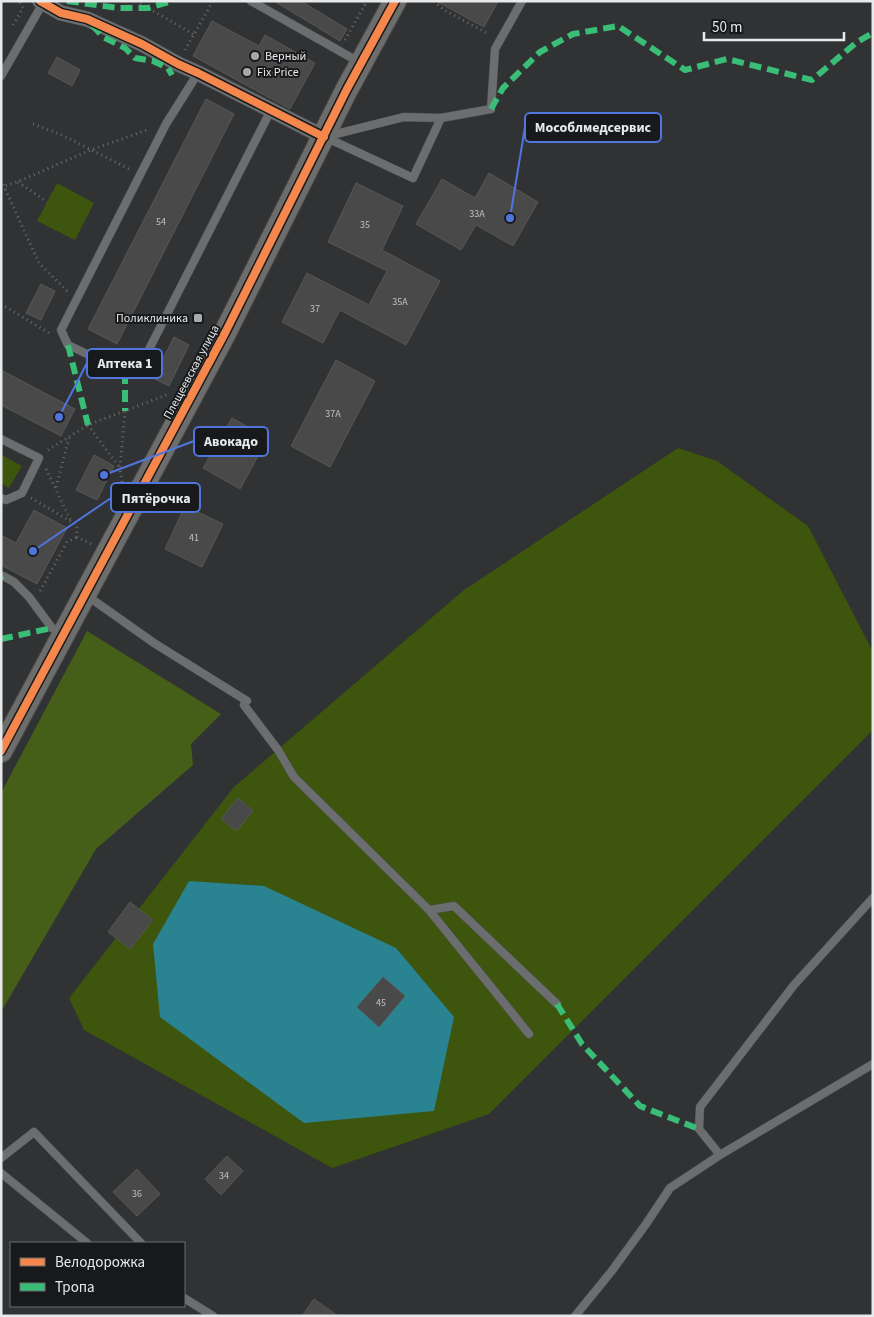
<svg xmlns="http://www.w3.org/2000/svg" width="874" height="1317" font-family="'Source Sans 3',sans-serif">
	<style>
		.green { fill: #3d550c }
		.forest { fill: #465f18 }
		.water { fill: #2a8391 }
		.building { fill: #49494a; stroke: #565756 }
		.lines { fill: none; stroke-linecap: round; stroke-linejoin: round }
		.lane-casing { stroke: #4e5051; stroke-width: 9 }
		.street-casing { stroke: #4e5051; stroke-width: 16 }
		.secondary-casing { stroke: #4e5051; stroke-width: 24 }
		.path { stroke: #6a6b6c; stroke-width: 3; stroke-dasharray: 1 4; stroke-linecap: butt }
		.lane { stroke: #6c6d6f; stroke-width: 8 }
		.street { stroke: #6c6d6f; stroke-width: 15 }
		.secondary { stroke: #6d6d6b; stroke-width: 22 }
		.quiet { stroke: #3abd76; stroke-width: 6; stroke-dasharray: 12 6; stroke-linecap: butt }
		.cycleway-casing { stroke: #18191b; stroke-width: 11 }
		.cycleway { stroke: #f5874c; stroke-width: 8 }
		.poi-dot { fill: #a7a9ab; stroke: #18191b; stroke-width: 2 }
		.labels { text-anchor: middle; stroke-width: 4; stroke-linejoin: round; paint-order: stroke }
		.number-label { font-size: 10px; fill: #c0c1c3 }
		.poi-label { font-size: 12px; fill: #e7e9eb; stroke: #18191b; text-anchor: start }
		.street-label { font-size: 12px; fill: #e7e9eb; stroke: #18191b }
		.leader { fill: none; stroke: #5075dd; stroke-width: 2 }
		.callout-dot { fill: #5075dd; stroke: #18191b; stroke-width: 2 }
		.callout { fill: #18191b; stroke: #5075dd; stroke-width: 2 }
		.callout-label { font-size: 14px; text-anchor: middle; font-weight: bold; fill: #e7e9eb }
	</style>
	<rect width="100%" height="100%" fill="#303234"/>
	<path class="green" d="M 57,183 L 94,203 L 75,240 L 37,221 Z
		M 678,448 L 717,461 L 808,526 L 873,652 L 873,730 L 489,1114 L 332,1168 L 84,1030 L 69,998 L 234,787 L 464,590 Z
		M 2,455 L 22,466 L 9,488 L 1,483 Z"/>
	<path class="forest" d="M 87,631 L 221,714 L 191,744 L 193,765 L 96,849 L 1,1012 L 1,793 Z"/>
	<path class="water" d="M 189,881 L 264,886 L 396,948 L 454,1017 L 434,1111 L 304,1123 L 160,1017 L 153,944 Z"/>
	<path class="building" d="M 274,1 L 301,1 L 347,29 L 340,41 Z
		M 436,1 L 498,1 L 484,27 Z
		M 212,21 L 259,46 L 265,35 L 315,63 L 290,109 L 193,56 Z
		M 57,57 L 80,70 L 72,86 L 48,73 Z
		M 206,99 L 234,114 L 117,344 L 88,329 Z
		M 489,173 L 538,202 L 513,246 L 476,225 L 461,250 L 416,224 L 442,179 L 475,198 Z
		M 356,183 L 403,206 L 382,250 L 440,281 L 406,345 L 340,310 L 323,343 L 282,322 L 307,273 L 369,305 L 387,271 L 328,242 Z
		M 41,284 L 55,291 L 41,320 L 26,313 Z
		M 174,337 L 189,345 L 169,386 L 153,378 Z
		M 336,360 L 375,381 L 330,467 L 291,446 Z
		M 1,370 L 75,409 L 61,436 L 1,405 Z
		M 232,418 L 268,438 L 240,489 L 203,468 Z
		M 94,455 L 114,466 L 97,500 L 76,490 Z
		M 185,506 L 223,524 L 202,567 L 165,549 Z
		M 34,510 L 67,528 L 37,584 L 1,565 L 1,535 L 16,543 Z
		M 238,798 L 253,811 L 236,831 L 221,819 Z
		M 130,902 L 153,920 L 130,949 L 108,932 Z
		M 383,977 L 405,996 L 379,1027 L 357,1007 Z
		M 227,1156 L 243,1171 L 221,1195 L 205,1179 Z
		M 137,1169 L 160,1194 L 137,1216 L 113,1192 Z
		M 314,1299 L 338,1316 L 302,1316 Z"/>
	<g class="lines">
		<defs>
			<path id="lane" d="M 251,1 L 359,62
				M 198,73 L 166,124 L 61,330 L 68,345 L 125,372 L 141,365 L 271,110
				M 1,76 L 43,3
				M 328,136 L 404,117 L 441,118 L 491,109 L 495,49 L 522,1
				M 325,137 L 413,178 L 441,118
				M 1,439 L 39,458 L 22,493 L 6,500 L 1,498
				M 3,576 L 14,582 L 29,597 L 52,628 L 62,632
				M 86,595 L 154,643 L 247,701
				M 244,705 L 278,750 L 294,777 L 429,910 L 529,1034
				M 429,910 L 454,906 L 557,1004
				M 720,1155 L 699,1129 L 700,1107 L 794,985 L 873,898
				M 1,1158 L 34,1132 L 141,1243
				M 1,1173 L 87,1243
				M 184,1298 L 213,1316
				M 575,1316 L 611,1272 L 646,1224 L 670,1188 L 720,1155 L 873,1064"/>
			<path id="street" d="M 40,1 L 61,13 L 87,19 L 142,44 L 178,64 L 198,73 L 324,137"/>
			<path id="secondary" d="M 1,751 L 225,333 L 347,89 L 395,1"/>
		</defs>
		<use href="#lane" class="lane-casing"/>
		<use href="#street" class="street-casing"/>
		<use href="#secondary" class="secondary-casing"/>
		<path class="path" d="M 136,1 L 193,34
			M 434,1 L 444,10 L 489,34
			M 13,25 L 23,8 L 19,1
			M 345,40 L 367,1
			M 185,50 L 213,1
			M 33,124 L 62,135 L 129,169
			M 1,180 L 39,263 L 68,292
			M 18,182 L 47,202
			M 1,187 L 17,182 L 91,150 L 150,129
			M 1,304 L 49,333
			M 88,425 L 120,468
			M 48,450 L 88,425 L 169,394
			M 46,469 L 71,521
			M 122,482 L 120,469 L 125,411
			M 56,487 L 69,438
			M 31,498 L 77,525 L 77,537 L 91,544
			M 40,591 L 67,542 L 77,537"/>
		<use href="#lane" class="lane"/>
		<use href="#street" class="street"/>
		<use href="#secondary" class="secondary"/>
		<path class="quiet" d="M 67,1 L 118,8 L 148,8 L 173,1
			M 92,25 L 103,37 L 125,48 L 135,58 L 153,61 L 168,68 L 172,75
			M 491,109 L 503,88 L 540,52 L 573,34 L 618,26 L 685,70 L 727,59 L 812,80 L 857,42 L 873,33
			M 68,345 L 88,425
			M 125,372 L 125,411
			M 1,577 L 3,576
			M 1,639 L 52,628
			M 557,1004 L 582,1044 L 640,1106 L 699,1129"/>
		<defs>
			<path id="cycleway" d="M 40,1 L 61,13 L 87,19 L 142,44 L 178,64 L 198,73 L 324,137
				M 1,751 L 225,333 L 347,89 L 395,1"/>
		</defs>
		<use href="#cycleway" class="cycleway-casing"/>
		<use href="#cycleway" class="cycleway"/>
	</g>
	<g class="poi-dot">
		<circle cx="255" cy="56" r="5"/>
		<circle cx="247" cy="72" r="5"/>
		<rect x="193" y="313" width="10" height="10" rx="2.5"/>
	</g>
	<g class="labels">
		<g class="number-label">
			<text x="477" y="217">33А</text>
			<text x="161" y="225">54</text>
			<text x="365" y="228">35</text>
			<text x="400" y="305">35А</text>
			<text x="315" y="312">37</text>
			<text x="333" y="417">37А</text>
			<text x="194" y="541">41</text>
			<text x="381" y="1006">45</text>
			<text x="224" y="1179">34</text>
			<text x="137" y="1197">36</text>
		</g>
		<g class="poi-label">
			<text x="265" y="60">Верный</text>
			<text x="257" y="76">Fix Price</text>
			<text x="188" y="322" text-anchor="end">Поликлиника</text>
		</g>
		<g class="street-label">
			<text transform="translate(191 372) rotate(-62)" y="4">Плещеевская улица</text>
		</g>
	</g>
	<path class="leader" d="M510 218L525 127M59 417L87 363M104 475L194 441M33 551L111 498"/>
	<g class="callout-dot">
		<circle cx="510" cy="218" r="5"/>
		<circle cx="59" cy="417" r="5"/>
		<circle cx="104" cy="475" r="5"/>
		<circle cx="33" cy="551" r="5"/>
	</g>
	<g class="callout">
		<rect x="525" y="113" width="136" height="29" rx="5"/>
		<rect x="87" y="349" width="75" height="29" rx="5"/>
		<rect x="194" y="427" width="74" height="29" rx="5"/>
		<rect x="111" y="483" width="89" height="29" rx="5"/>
	</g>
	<g class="callout-label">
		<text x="593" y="132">Мособлмедсервис</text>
		<text x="125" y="368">Аптека 1</text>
		<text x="231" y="446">Авокадо</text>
		<text x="156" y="503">Пятёрочка</text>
	</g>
	<rect width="874" height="1317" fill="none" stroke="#e7e9eb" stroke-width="5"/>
	<rect x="10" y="1242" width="175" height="65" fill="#18191b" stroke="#6b6c6e"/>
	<rect x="20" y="1258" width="25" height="8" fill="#f5874c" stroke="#6b6c6e"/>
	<text x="55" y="1267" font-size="15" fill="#e7e9eb">Велодорожка</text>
	<rect x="20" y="1283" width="25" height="8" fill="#3abd76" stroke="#6b6c6e"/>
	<text x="55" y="1292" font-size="15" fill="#e7e9eb">Тропа</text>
	<path d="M704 32v8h140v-8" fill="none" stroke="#e7e9eb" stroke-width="2.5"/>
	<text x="712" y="32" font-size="15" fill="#e7e9eb" stroke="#18191b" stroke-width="4" paint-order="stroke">50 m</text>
</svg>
